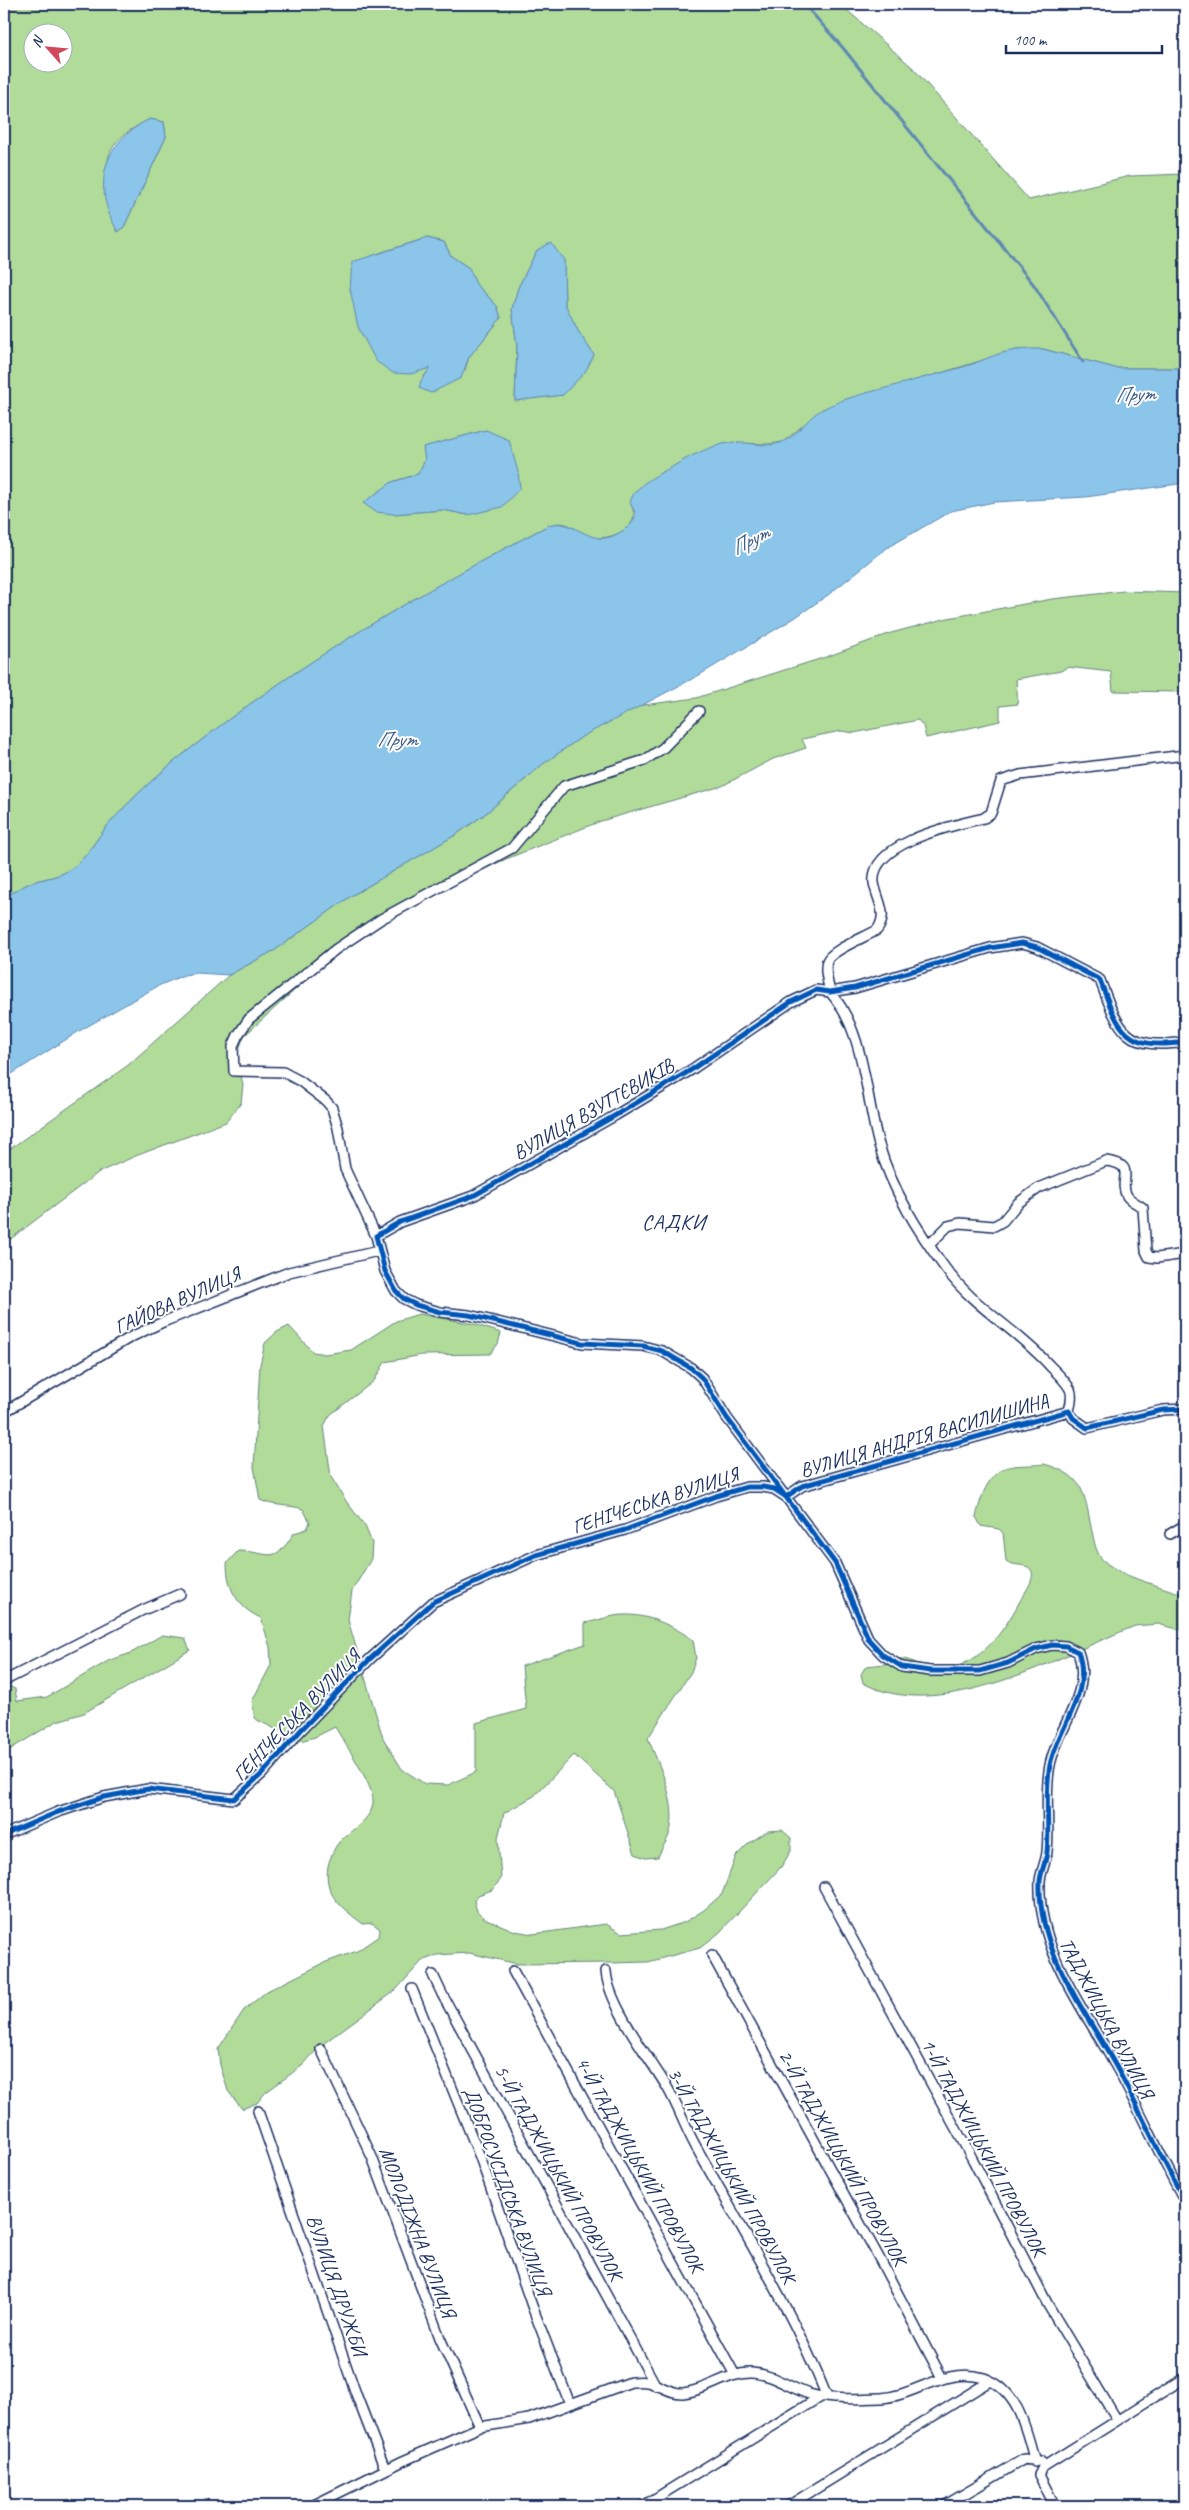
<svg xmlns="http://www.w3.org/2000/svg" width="1189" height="2510" font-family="Caveat,sans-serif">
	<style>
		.green { fill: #b1db99; stroke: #66857c; fill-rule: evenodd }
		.water { fill: #8bc5ea; stroke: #5e89b2 }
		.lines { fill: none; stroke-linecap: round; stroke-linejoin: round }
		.stream { stroke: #5e89b2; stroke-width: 3 }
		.minor-casing { stroke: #1b2f5e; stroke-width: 12 }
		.minor { stroke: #fff; stroke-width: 9 }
		.cycleway-casing { stroke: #fff; stroke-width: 8 }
		.cycleway { stroke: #0057b8; stroke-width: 5 }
		.labels { text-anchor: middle; stroke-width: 4; stroke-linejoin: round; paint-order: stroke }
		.street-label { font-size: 20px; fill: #1b2f5e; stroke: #fff }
		.water-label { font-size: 21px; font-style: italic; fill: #3d5c88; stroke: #fff }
		.neighbourhood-label { font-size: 21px; letter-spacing: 1px; fill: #1b2f5e; stroke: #fff }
	</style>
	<rect width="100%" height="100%" fill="#fff"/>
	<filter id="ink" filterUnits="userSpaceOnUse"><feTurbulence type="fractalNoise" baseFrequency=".02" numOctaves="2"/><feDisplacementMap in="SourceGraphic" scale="10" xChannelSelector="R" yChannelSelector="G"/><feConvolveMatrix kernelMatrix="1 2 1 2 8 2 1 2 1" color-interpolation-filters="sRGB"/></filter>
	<g filter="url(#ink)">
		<path class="green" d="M 4,4 L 840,4 L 912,67 L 1029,200 L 1130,176 L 1185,174 L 1185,368 L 1115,368 L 1043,349 L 1016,350 L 823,409 L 783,442 L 769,444 L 728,443 L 714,447 L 674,466 L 631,505 C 643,526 615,538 597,538 C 577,537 573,517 549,525 C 422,592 298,663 185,753 C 158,774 131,799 108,825 C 95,840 87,859 69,870 C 57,878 43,878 30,883 C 21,887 11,893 4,898 ZM 32,32 L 62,32 L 62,62 L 32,62 ZM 150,119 L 164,122 L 166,137 L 124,227 L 118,232 C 116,214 106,177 108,162 C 109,141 134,127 150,119 ZM 427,238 L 444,242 L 451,256 L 469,268 L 476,284 L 497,306 L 501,318 L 469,357 L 465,370 L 421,381 L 430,368 L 355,306 L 350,289 L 379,253 ZM 537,250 L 564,260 L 565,304 L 578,331 L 594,355 L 563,395 L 515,400 L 517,346 L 512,309 L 518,288 ZM 486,430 L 468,515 L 443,510 L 393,514 L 392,482 L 418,474 L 425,460 L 424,447 Z
			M 1124,591 L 1185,593 L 1185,692 L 1113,691 L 1111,672 L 1067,667 L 1061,671 L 1016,679 L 1018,704 L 1000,706 L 1000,721 L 926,738 L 923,726 L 918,720 L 854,733 L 841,731 L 802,739 L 806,748 L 773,759 L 722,786 L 601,821 L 506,859 L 419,900 L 340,949 L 244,1036 L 237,1055 L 243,1085 L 241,1103 L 226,1122 L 138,1155 L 99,1172 L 4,1244 L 4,1153 L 127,1066 L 229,975 L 275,950 L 351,896 L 457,834 L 485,814 L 543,764 L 583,736 L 636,706 L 696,698 L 829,656 L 891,633 L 948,618 L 1052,599 Z
			M 419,1314 L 474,1324 L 501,1333 L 498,1344 L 490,1354 L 422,1355 L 385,1362 L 374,1381 L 330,1415 L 324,1426 L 331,1477 L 346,1501 L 365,1526 L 372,1543 L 371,1559 L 352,1591 L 348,1620 L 383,1738 L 402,1769 L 425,1784 L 448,1785 L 476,1772 L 476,1723 L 526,1709 L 522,1666 L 585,1644 L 585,1623 C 597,1621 611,1615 624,1615 C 648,1614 674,1626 693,1640 L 696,1658 L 691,1672 L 648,1738 C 659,1766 678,1802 670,1832 C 668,1840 661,1849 658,1857 L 645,1858 L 635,1854 L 614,1791 L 574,1755 L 534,1796 L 504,1813 L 498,1838 L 501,1879 L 492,1890 L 478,1895 L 474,1901 L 477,1911 L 484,1918 L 515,1931 L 533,1934 L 606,1924 L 621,1933 L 661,1930 L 685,1922 L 704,1910 L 722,1894 L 736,1856 L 749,1843 L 768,1831 L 782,1830 L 791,1838 L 791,1851 L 781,1867 L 719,1933 L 700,1948 L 648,1962 L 611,1963 L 518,1964 L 469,1953 L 437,1955 L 422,1961 L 395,1991 L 320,2046 L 303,2065 L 265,2093 L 257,2103 L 242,2109 L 228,2091 L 220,2065 L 218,2049 L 244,2010 L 267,1991 L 326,1962 L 357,1951 L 379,1936 L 380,1929 L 372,1923 L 363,1924 C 342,1908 323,1895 328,1866 C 330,1858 334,1848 339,1842 C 349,1831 373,1819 373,1802 C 374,1785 344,1743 335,1727 L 315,1737 L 300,1741 L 255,1719 L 252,1701 L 271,1665 L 270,1647 L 261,1618 C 238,1608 227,1589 227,1563 L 238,1551 C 270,1551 273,1567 294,1533 L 307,1529 L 310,1522 L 303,1509 C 288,1504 274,1507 260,1500 L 254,1467 L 260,1365 L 265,1343 L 277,1332 L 289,1326 L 313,1352 L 325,1354 L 351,1350 L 396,1321 Z
			M 1044,1464 C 1088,1476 1084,1497 1093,1536 C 1095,1545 1097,1555 1104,1561 C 1123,1578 1161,1586 1185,1595 L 1185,1631 L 1158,1624 L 1135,1626 C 1061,1655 942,1725 863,1683 L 861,1674 L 866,1666 C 872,1665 879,1665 885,1664 C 888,1663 892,1660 895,1659 C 909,1657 919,1666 932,1668 C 975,1674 1003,1633 1020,1601 C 1024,1593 1040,1574 1028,1567 C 1021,1564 1013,1566 1006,1561 L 1003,1533 L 999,1529 L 981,1526 L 976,1517 C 980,1500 987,1475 1005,1468 C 1016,1464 1032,1466 1044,1464 Z
			M 162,1635 L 185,1638 L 190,1650 L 84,1713 L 57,1721 L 4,1753 L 4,1684 L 15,1689 L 17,1701 L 47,1697 L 108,1661 L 131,1653 Z"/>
		<path class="water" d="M 150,119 L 164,122 L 166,137 L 124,227 L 118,232 C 91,186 102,142 150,119 Z
			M 427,238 L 444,242 L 451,256 L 469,268 L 476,284 L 497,306 L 501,318 L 469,357 L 461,378 L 431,393 L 419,388 L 421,381 L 430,368 L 411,374 L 393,373 L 376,361 L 358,327 L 350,289 L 352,262 Z
			M 551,243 L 564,260 L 565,304 L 578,331 L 594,355 L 585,372 L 563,395 L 515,401 L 517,346 L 512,309 L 518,288 L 537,250 Z
			M 1043,349 L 1115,368 L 1185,368 L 1185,483 L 1086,497 L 994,502 L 951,511 L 887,548 L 828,595 L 793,619 L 696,677 L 583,736 L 543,764 L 485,814 L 457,834 L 351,896 L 275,950 L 229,975 L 197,973 L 184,975 L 158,986 L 81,1030 L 4,1079 L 4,898 C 11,893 21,887 30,883 C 43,878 57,878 69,870 C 87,859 95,840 108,825 C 131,799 158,774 185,753 C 298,663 421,592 549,525 C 573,517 588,546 613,536 C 621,532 637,524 635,513 C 634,508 629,505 631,499 C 637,484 659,474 672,467 C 688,457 710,446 728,443 C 746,440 768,450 784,441 C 799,434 807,418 821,410 C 846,396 877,391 904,383 C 926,377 948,371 970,365 C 981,361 991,356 1002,353 C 1016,349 1029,349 1043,349 Z
			M 486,430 L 509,440 L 518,472 L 520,488 L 502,507 L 468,515 L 443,510 L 393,514 L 376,512 L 363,503 L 392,482 L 418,474 L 425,460 L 423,447 Z"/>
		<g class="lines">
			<path class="stream" d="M 804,4 L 843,48 L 1034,285 L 1083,362"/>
			<defs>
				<path id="minor" d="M 830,992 C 828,983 824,970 827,961 C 831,950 866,937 877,930 C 889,914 877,900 874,883 C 869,842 956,825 984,818 L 991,813 L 1001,781 L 1020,775 L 1185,755
					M 830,992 C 865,1031 865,1096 879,1145 C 892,1190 918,1231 945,1268 C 974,1308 1018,1330 1050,1366 C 1057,1373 1065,1380 1070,1389 C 1073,1396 1071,1404 1069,1411
					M 1185,1042 C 1125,1051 1119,1031 1100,980 L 1037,947 L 1022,943 L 990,948 L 855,988 L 830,992 L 816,990 L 791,1002 L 691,1070 L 616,1115 L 473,1196 L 400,1222 L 376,1236 L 385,1271 L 396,1291 L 404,1299 L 416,1305 L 440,1312 L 469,1315 L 582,1343 L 643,1346 L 662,1351 L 691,1368 L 702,1378 L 727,1418 L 835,1563 L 869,1640 L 883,1655 L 902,1667 L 930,1671 L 980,1671 L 1008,1663 L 1036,1649 L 1052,1645 L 1066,1646 L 1078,1652 C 1093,1693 1058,1726 1050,1765 C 1044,1795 1050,1823 1047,1852 C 1046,1862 1041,1871 1040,1881 C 1037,1952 1086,2011 1118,2070 C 1141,2113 1161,2158 1185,2201
					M 376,1236 L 345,1169 L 338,1128 L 332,1108 L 326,1101 L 300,1081 L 283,1072 L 234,1071 L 233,1046 L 238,1035 L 249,1019 L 336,949 L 381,919 L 512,848 L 564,786 L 645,760 L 663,748 L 699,711
					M 930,1244 L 948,1226 L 960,1223 L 994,1226 L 1003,1221 L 1018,1203 L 1039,1188 L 1106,1161 C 1139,1165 1117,1180 1127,1196 C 1130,1201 1139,1204 1143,1208 L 1146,1251 L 1149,1257 L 1157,1258 L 1185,1254
					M 4,1412 L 131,1337 L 163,1322 L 289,1272 L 378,1251
					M 1170,1534 L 1185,1525
					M 4,1681 L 143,1610 L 180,1594
					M 4,1835 L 58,1812 L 104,1797 L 148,1789 L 234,1799 L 262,1774 L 301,1730 L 370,1659 L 433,1602 L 536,1555 L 625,1530 L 716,1496 L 747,1487 L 763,1487 L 774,1489 L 786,1497 L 802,1486 L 1069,1411 L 1073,1418 L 1087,1428 L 1163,1410 L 1185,1409
					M 824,1887 L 973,2160 L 1048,2305 L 1117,2420
					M 712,1955 L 878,2256 L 942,2378
					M 513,1971 L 735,2375
					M 606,1971 C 608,2005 649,2057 667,2087 C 678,2106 685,2127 695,2145 C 741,2228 792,2309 827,2397
					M 433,1975 L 442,1994 L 656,2386
					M 412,1989 L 480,2157 L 532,2306 L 570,2404
					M 321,2049 L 372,2157 L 440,2338 L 480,2427
					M 258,2111 L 356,2394 L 385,2469
					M 312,2506 L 403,2461 L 480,2427 L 529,2419 L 631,2382 C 636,2382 642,2381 647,2382 C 659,2384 670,2394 683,2393 C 707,2391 728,2372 752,2373 C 772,2374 790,2388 809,2394 C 830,2400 858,2399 881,2398 C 916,2396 946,2366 984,2378 C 1019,2390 1026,2430 1035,2462
					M 643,2506 L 820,2397
					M 788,2506 L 990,2381
					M 944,2506 L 1024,2459 L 1040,2461
					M 1055,2506 L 1039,2475 L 1043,2467 L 1185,2378"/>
			</defs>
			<use href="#minor" class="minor-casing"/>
			<use href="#minor" class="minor"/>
			<defs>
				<path id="cycleway" d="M 1185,1042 C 1125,1051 1119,1031 1100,980 L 1037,947 L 1022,943 L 990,948 L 855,988 L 830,992 L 816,990 L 791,1002 L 691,1070 L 616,1115 L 473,1196 L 400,1222 L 376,1236 L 385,1271 L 396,1291 L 404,1299 L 416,1305 L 440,1312 L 469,1315 L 582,1343 L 643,1346 L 662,1351 L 691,1368 L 702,1378 L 727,1418 L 835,1563 L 869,1640 L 883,1655 L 902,1667 L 930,1671 L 980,1671 L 1008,1663 L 1036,1649 L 1052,1645 L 1066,1646 L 1078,1652 C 1093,1693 1058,1726 1050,1765 C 1044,1795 1050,1823 1047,1852 C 1046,1862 1041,1871 1040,1881 C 1037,1952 1086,2011 1118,2070 C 1141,2113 1161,2158 1185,2201
					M 4,1835 L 58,1812 L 104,1797 L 148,1789 L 234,1799 L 262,1774 L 301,1730 L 370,1659 L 433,1602 L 536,1555 L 625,1530 L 716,1496 L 747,1487 L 763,1487 L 774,1489 L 786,1497 L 802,1486 L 1069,1411 L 1073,1418 L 1087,1428 L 1163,1410 L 1185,1409"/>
			</defs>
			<use href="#cycleway" class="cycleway-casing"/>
			<use href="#cycleway" class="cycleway"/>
		</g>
	</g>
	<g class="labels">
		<g class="street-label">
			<text transform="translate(593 1109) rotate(-30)" y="7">ВУЛИЦЯ ВЗУТТЄВИКІВ</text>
			<text transform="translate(177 1300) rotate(-24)" y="7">ГАЙОВА ВУЛИЦЯ</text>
			<text transform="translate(924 1435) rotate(-16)" y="7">ВУЛИЦЯ АНДРІЯ ВАСИЛИШИНА</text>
			<text transform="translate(655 1500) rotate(-18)" y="7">ГЕНІЧЕСЬКА ВУЛИЦЯ</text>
			<text transform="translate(296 1715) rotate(-46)" y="7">ГЕНІЧЕСЬКА ВУЛИЦЯ</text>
			<text transform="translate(1107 2018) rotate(62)" y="7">ТАДЖИЦЬКА ВУЛИЦЯ</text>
			<text transform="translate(984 2147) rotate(62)" y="7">1-Й ТАДЖИЦЬКИЙ ПРОВУЛОК</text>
			<text transform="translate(843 2157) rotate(61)" y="7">2-Й ТАДЖИЦЬКИЙ ПРОВУЛОК</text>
			<text transform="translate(640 2164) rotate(61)" y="7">4-Й ТАДЖИЦЬКИЙ ПРОВУЛОК</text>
			<text transform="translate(559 2172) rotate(61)" y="7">5-Й ТАДЖИЦЬКИЙ ПРОВУЛОК</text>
			<text transform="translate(732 2175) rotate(61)" y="7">3-Й ТАДЖИЦЬКИЙ ПРОВУЛОК</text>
			<text transform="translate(508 2191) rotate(70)" y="7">ДОБРОСУСІДСЬКА ВУЛИЦЯ</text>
			<text transform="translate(418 2232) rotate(69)" y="7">МОЛОДІЖНА ВУЛИЦЯ</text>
			<text transform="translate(337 2285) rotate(71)" y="7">ВУЛИЦЯ ДРУЖБИ</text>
		</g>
		<g class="water-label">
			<text transform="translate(1135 394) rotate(-3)" y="7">Прут</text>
			<text transform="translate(750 540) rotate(-28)" y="7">Прут</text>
			<text x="397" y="746">Прут</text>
		</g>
		<g class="neighbourhood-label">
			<text x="674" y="1229">САДКИ</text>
		</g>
	</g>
	<rect width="1189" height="2510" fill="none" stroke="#fff" stroke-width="20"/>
	<rect x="10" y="10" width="1169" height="2490" fill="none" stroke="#1b2f5e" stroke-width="2" filter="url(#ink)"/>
	<g transform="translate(48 48) rotate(297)"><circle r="24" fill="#ffffff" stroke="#a4acbf"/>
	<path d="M0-4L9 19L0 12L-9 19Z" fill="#d1495b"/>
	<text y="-8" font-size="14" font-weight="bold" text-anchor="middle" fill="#1b2f5e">N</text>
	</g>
	<path d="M1006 45v8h156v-8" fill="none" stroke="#1b2f5e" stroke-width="2.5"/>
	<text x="1014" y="45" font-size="15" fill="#1b2f5e" stroke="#ffffff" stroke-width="4" paint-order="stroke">100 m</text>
</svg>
